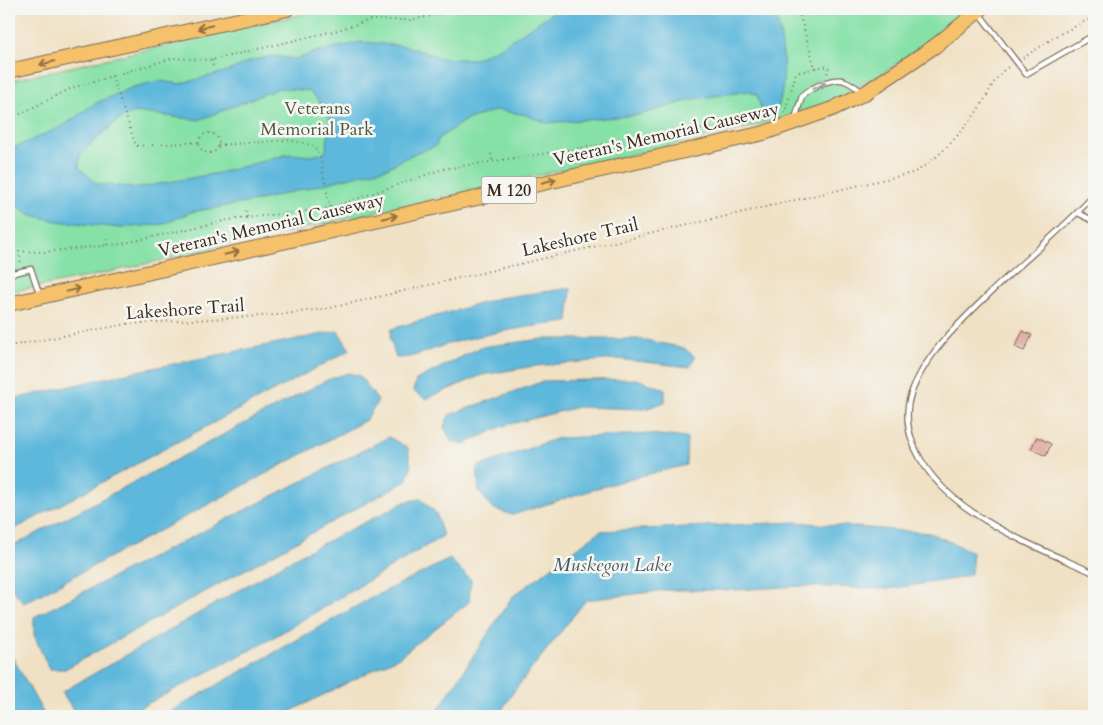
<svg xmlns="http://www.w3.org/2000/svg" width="1103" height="725" font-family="Cardo,serif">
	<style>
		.green { fill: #86e1a7; stroke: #608662 }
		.water { fill: #5db8db; stroke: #4c717c; fill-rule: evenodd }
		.building { fill: #e1aaa6 }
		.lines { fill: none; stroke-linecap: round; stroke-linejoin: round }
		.service-casing { stroke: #7a6a58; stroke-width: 7 }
		.primary-casing { stroke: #7a6a58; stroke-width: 16 }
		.path { stroke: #7a6a58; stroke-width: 2; stroke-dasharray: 1 4; stroke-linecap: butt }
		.service { stroke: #fff; stroke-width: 4.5 }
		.primary { stroke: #f5c16b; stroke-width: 14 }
		.oneway { stroke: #8f6e41 }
		.oneway2 { stroke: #a79f9a }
		.labels { text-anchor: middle; stroke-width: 5; stroke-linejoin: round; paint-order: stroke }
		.shield { fill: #f6f6f2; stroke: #73675e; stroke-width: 1 }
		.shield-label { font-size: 16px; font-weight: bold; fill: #3b2a1e }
		.park-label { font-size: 18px; fill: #4e5840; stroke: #f6f6f2 }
		.street-label { font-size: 18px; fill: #3b2a1e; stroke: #f6f6f2 }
		.water-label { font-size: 19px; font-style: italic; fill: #475c60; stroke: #f6f6f2 }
	</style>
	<rect width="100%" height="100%" fill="#f6f6f2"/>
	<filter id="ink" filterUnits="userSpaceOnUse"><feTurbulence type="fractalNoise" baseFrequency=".02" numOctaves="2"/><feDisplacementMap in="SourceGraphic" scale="10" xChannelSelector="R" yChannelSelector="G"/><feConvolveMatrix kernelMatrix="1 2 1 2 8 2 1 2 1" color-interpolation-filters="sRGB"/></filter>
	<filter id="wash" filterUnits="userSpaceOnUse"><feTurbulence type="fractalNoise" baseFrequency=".0096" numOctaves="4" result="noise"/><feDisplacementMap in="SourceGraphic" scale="20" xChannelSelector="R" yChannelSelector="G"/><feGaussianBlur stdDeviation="1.12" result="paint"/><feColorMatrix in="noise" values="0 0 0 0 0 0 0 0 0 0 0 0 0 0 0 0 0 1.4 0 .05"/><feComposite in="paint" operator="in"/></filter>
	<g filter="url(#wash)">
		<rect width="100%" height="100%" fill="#f0e1c5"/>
		<path class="green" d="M 325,9 L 963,9 L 948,27 L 888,70 L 823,106 L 740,130 L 92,276 L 9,292 L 9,81 Z"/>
		<path class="water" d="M 558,9 L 774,9 C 783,40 788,76 778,108 L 768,112 L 762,111 L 757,95 L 749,91 L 694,99 L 639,115 L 547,123 L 526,115 L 497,110 L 466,120 L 439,138 L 436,146 L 415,153 L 387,168 L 256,201 L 191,212 L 164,224 L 121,228 L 56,221 L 29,214 L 13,203 L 9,205 L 9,150 L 63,126 L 94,104 L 133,87 L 159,81 L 180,84 L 228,71 L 250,61 L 272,56 L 296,59 L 319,51 L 361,42 L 405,46 L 445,59 L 475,59 L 501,47 ZM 279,88 L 309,91 C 318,100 329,110 330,124 C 330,133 326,142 326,152 L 312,156 L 289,154 L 223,172 L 137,188 L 97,184 L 79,167 L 80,154 L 118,120 L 134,112 L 199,120 Z
			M 571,288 L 568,322 C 529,326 489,333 451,343 C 430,349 418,358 396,358 L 390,338 L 391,329 L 499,298 Z
			M 338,331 L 350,350 L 9,532 L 9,400 L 128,373 Z
			M 543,339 L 641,339 L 684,348 L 695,357 L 690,367 L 616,359 L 535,366 L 482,375 L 426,399 L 413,391 L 416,380 L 481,347 Z
			M 348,373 L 360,376 L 378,401 L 366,420 L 24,603 L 9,585 L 9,548 L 327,380 Z
			M 636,379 L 665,389 L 665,402 L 645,409 L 578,407 L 503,426 L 462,445 L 451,441 L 444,427 L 449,415 L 544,381 Z
			M 650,434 L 687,438 L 686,465 L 628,479 L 512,515 L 492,508 L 479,491 L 477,467 L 558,438 Z
			M 389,437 L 408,448 L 411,468 L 406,481 L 65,669 L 49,669 L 34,635 L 34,617 Z
			M 421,499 L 436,513 L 443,536 L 264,643 L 143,706 L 122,716 L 77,716 L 62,692 L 298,556 L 405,502 Z
			M 795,522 L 930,533 L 973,552 L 971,574 L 955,579 L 888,589 L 800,586 L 735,590 L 667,590 L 586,600 L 514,691 L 498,716 L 434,716 L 512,597 L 600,531 Z
			M 450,559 L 471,580 L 469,602 L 399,657 L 281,716 L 162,716 L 371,598 Z
			M 9,651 L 45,716 L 9,716 Z"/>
		<g id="blocks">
			<path class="building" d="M 1023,331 L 1032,335 L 1024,351 L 1015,347 Z
				M 1037,437 L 1051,444 L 1046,456 L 1031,449 Z"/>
		</g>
	</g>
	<g filter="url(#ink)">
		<use href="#blocks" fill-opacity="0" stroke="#7a6a58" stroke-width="1"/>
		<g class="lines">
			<defs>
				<path id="service" d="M 978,12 L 1026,74 L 1094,35
					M 795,119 L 802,96 C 811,88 833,76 845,81 C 851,83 857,88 862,92
					M 1094,195 C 1061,232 1022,261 987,296 C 959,323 924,356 911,394 C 906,408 907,424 911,438 C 935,511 1031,544 1094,573
					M 1078,213 L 1094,221
					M 9,274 L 31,269 L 40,296"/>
				<path id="primary" d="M 9,71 L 287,9
					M 9,304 L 764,133 L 832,109 L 865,93 L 935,46 L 981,9"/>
			</defs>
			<use href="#service" class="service-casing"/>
			<use href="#primary" class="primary-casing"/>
			<path class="path" d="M 793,9 L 788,10 L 789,15 L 803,9
				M 803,9 L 804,11 L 809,9
				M 1023,58 L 1056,36 L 1094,17
				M 212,60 L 213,67
				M 815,68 L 828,66 L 829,70 L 827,74
				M 112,76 L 136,146 L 199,142
				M 9,124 L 16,116 L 72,88 L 173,58 L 212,60 L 338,30 L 370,20 L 410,20 L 465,9
				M 637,132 L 638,138
				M199 143a10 10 0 1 1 20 0a10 10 0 1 1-20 0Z
				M 218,145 L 290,140 L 314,146 L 320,156 L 330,208
				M 491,154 L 492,160
				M 246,211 L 247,217
				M 106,239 L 107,245
				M 9,251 L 44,252 L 121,244 L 228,220 L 330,208 L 443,169 L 757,121 L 785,112 L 796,73 L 815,68 L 798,9
				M 19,251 L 21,264
				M 9,346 L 127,324 L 277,315 L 330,308 L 912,173 C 937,163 971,122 985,99 C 993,85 996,74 1010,66"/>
			<use href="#service" class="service"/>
			<use href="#primary" class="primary"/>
		</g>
		<defs><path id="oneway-shaft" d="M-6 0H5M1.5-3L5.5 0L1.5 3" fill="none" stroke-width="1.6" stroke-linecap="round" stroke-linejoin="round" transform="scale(1.25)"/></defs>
		<g class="oneway">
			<use href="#oneway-shaft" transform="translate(205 27) rotate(167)"/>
			<use href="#oneway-shaft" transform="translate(47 63) rotate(167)"/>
			<use href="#oneway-shaft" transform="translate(549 181) rotate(-13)"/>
			<use href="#oneway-shaft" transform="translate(390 217) rotate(-13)"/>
			<use href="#oneway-shaft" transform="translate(232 253) rotate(-13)"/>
			<use href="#oneway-shaft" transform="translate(73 290) rotate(-13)"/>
		</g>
		<use class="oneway2" href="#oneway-shaft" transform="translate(819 86) rotate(-24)"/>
	</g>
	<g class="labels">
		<rect class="shield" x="481.5" y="176.5" width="55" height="27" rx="4"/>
		<g class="shield-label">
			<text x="509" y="196">M 120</text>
		</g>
		<g class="park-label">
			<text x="317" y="114">Veterans<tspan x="317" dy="21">Memorial Park</tspan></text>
		</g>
		<g class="street-label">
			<text transform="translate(666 134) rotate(-13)" y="6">Veteran's Memorial Causeway</text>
			<text transform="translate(271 225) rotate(-13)" y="6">Veteran's Memorial Causeway</text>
			<text transform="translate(580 237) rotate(-13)" y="6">Lakeshore Trail</text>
			<text transform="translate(185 309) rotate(-4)" y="6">Lakeshore Trail</text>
		</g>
		<g class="water-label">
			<text x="612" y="571">Muskegon Lake</text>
		</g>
	</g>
	<rect width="1103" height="725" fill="none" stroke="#f6f6f2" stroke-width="30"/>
</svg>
